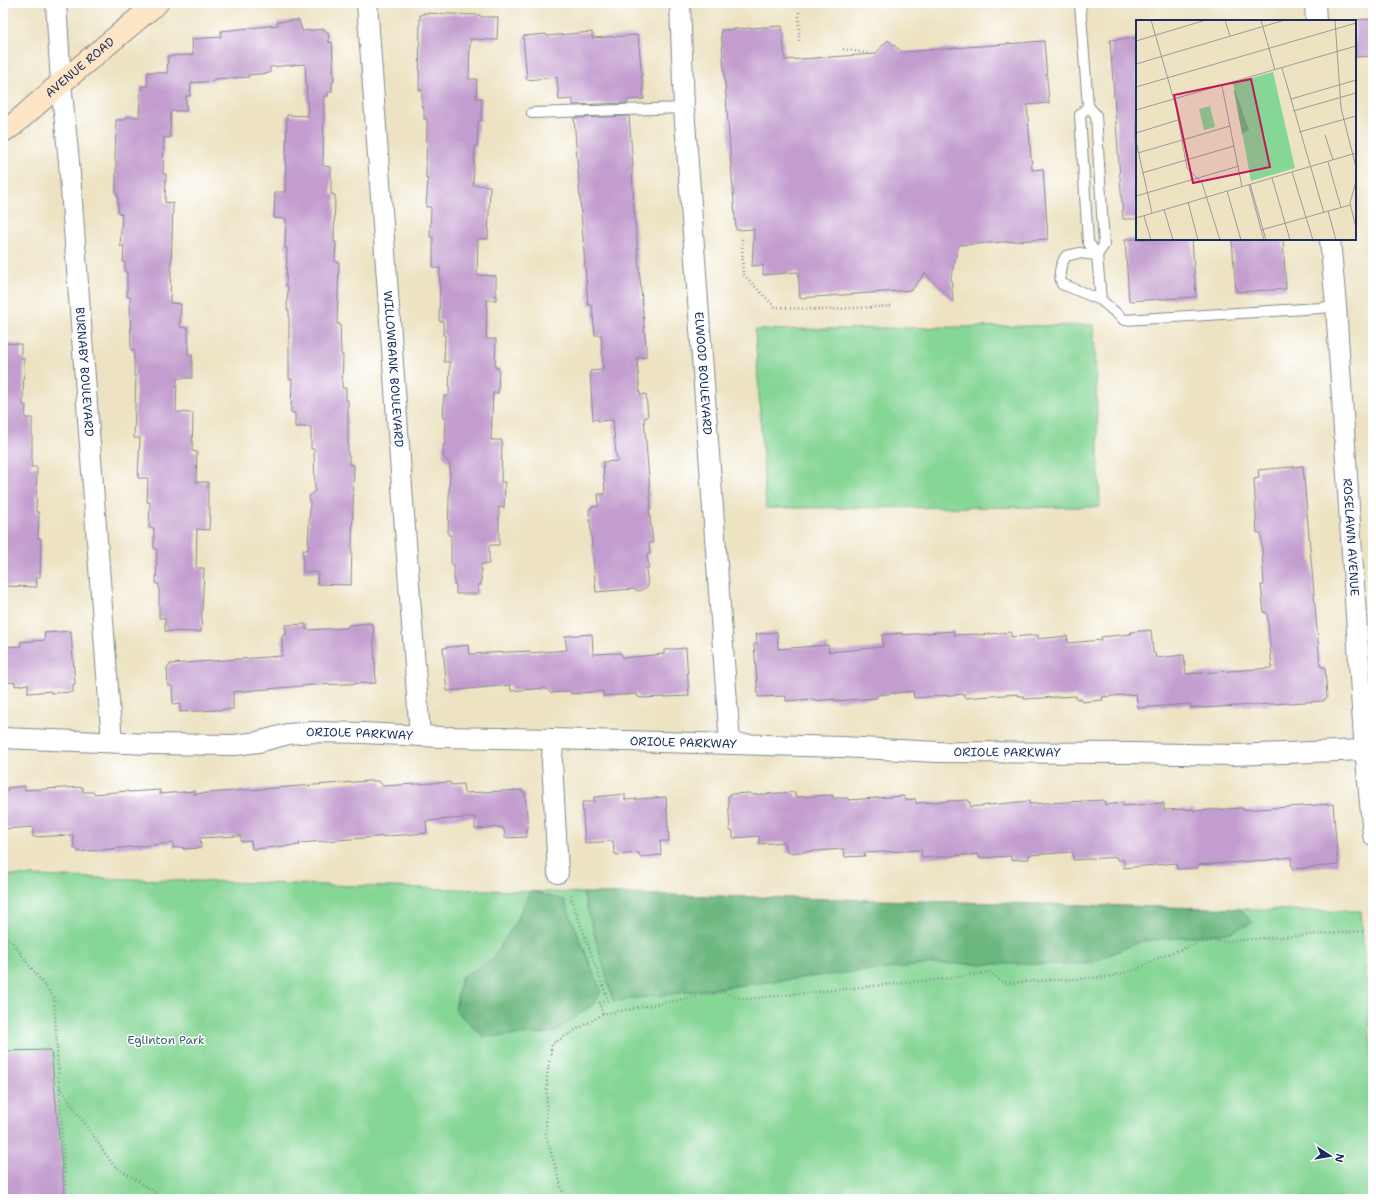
<svg xmlns="http://www.w3.org/2000/svg" width="1376" height="1202" font-family="'Shantell Sans',sans-serif">
	<style>
		.green { fill: #86d696; stroke: #50827a }
		.forest { fill: #6cb77f; stroke: #44736e }
		.building { fill: #c39dcf }
		.lines { fill: none; stroke-linecap: round; stroke-linejoin: round }
		.service-casing { stroke: #848990; stroke-width: 12 }
		.minor-casing { stroke: #848990; stroke-width: 22 }
		.secondary-casing { stroke: #848990; stroke-width: 24 }
		.path { stroke: #848990; stroke-width: 2.5; stroke-dasharray: 1 3; stroke-linecap: butt }
		.service { stroke: #fff; stroke-width: 10 }
		.minor { stroke: #fff; stroke-width: 20 }
		.secondary { stroke: #fee5c5; stroke-width: 22 }
		.labels { text-anchor: middle; stroke-width: 3; stroke-linejoin: round; paint-order: stroke }
		.street-label { font-size: 12px; fill: #1b2f5e; stroke: #fff }
		.park-label { font-size: 12px; fill: #3b616f; stroke: #fff }
		.inset-road { fill: none; stroke: #999b9b; stroke-width: 1 }
		.view { fill: #c2185b; fill-opacity: 0.15; stroke: #c2185b; stroke-width: 2 }
		.inset-edge { fill: none; stroke: #1b2f5e; stroke-width: 2 }
	</style>
	<rect width="100%" height="100%" fill="#fff"/>
	<filter id="ink" filterUnits="userSpaceOnUse"><feTurbulence type="fractalNoise" baseFrequency=".025" numOctaves="2"/><feDisplacementMap in="SourceGraphic" scale="8" xChannelSelector="R" yChannelSelector="G"/><feConvolveMatrix kernelMatrix="1 2 1 2 8 2 1 2 1" color-interpolation-filters="sRGB"/></filter>
	<filter id="wash" filterUnits="userSpaceOnUse"><feTurbulence type="fractalNoise" baseFrequency=".012" numOctaves="4" result="noise"/><feDisplacementMap in="SourceGraphic" scale="16" xChannelSelector="R" yChannelSelector="G"/><feGaussianBlur stdDeviation="0.9" result="paint"/><feColorMatrix in="noise" values="0 0 0 0 0 0 0 0 0 0 0 0 0 0 0 0 0 1.4 0 .05"/><feComposite in="paint" operator="in"/></filter>
	<g filter="url(#wash)">
		<rect width="100%" height="100%" fill="#ede3c3"/>
		<path class="green" d="M 1094,325 L 1100,507 L 766,508 L 755,330 Z
			M 3,875 L 583,893 L 1329,911 L 1361,911 L 1373,1072 L 1373,1199 L 3,1199 Z"/>
		<path class="forest" d="M 530,891 L 564,900 L 601,991 L 594,1004 L 553,1033 L 484,1037 L 455,1010 L 461,977 L 491,961 L 514,925 Z
			M 583,893 L 1240,909 L 1253,923 L 1227,933 L 1142,941 L 1088,964 L 934,964 L 818,976 L 613,1001 Z"/>
		<g id="blocks">
			<path class="building" d="M 423,13 L 480,15 L 480,17 L 498,17 L 497,40 L 470,39 L 469,79 L 477,79 L 476,98 L 482,98 L 481,121 L 478,121 L 477,146 L 475,146 L 473,185 L 490,186 L 488,239 L 478,239 L 477,275 L 496,276 L 496,300 L 487,300 L 486,339 L 496,339 L 495,368 L 499,368 L 498,393 L 493,393 L 491,440 L 502,440 L 501,482 L 505,482 L 504,508 L 499,507 L 499,545 L 489,545 L 489,564 L 481,564 L 481,585 L 478,585 L 478,594 L 456,594 L 456,585 L 454,585 L 454,565 L 451,565 L 451,535 L 448,535 L 450,464 L 443,456 L 443,447 L 445,442 L 446,418 L 443,418 L 444,396 L 449,396 L 450,362 L 444,362 L 445,335 L 443,335 L 443,321 L 439,321 L 440,268 L 433,268 L 433,237 L 430,237 L 431,207 L 426,207 L 428,179 L 426,179 L 427,119 L 424,119 L 424,107 L 422,107 L 422,90 L 419,90 L 420,15 L 423,15 Z
				M 1373,19 L 1373,56 L 1355,57 L 1355,20 Z
				M 299,20 L 302,31 L 325,29 L 325,32 L 328,32 L 329,43 L 332,42 L 334,82 L 332,82 L 332,92 L 328,92 L 328,96 L 324,96 L 323,166 L 331,167 L 331,194 L 335,195 L 334,242 L 336,242 L 335,262 L 339,262 L 337,324 L 340,324 L 341,355 L 343,355 L 342,388 L 346,388 L 346,400 L 348,400 L 348,456 L 349,456 L 349,465 L 354,465 L 351,585 L 317,584 L 318,572 L 303,572 L 303,550 L 308,550 L 310,502 L 309,496 L 315,491 L 314,449 L 311,449 L 311,427 L 295,427 L 295,413 L 291,412 L 292,379 L 289,379 L 289,310 L 287,310 L 288,287 L 286,286 L 287,248 L 285,248 L 286,219 L 274,218 L 275,192 L 285,192 L 287,115 L 308,116 L 305,64 L 270,67 L 270,73 L 248,75 L 249,77 L 214,79 L 214,81 L 191,83 L 190,96 L 186,96 L 186,111 L 171,111 L 170,138 L 164,137 L 163,174 L 166,174 L 165,202 L 173,203 L 170,303 L 181,304 L 180,327 L 188,328 L 188,355 L 192,355 L 192,378 L 177,378 L 176,412 L 193,413 L 192,451 L 197,452 L 196,482 L 208,482 L 208,507 L 210,507 L 209,530 L 197,529 L 196,568 L 204,568 L 201,632 L 165,631 L 165,618 L 159,618 L 159,584 L 156,584 L 157,549 L 154,549 L 154,528 L 149,528 L 150,502 L 147,502 L 148,478 L 138,478 L 140,438 L 134,438 L 136,376 L 134,376 L 134,350 L 131,350 L 130,297 L 127,297 L 127,272 L 125,272 L 125,262 L 123,262 L 124,246 L 120,246 L 122,214 L 118,213 L 118,195 L 116,194 L 116,160 L 115,160 L 116,120 L 125,120 L 125,117 L 139,117 L 141,86 L 147,86 L 148,72 L 167,73 L 168,56 L 193,55 L 192,39 L 221,37 L 221,31 L 278,25 L 277,22 Z
				M 782,26 L 785,60 L 875,54 L 888,40 L 902,52 L 1044,41 L 1049,103 L 1027,105 L 1032,170 L 1043,169 L 1048,239 L 959,245 L 951,276 L 953,302 L 925,273 L 912,290 L 800,298 L 798,272 L 763,275 L 763,265 L 752,266 L 754,229 L 736,230 L 721,30 Z
				M 592,32 L 592,38 L 638,35 L 644,99 L 628,100 L 628,103 L 573,105 L 573,99 L 559,100 L 557,77 L 527,80 L 523,36 L 546,34 L 547,36 Z
				M 1137,38 L 1137,219 L 1123,219 L 1110,40 Z
				M 629,116 L 633,167 L 632,167 L 634,210 L 646,347 L 646,357 L 637,358 L 640,395 L 646,394 L 648,417 L 644,418 L 649,480 L 651,509 L 649,509 L 653,543 L 649,543 L 650,554 L 647,554 L 649,568 L 646,568 L 648,586 L 640,591 L 632,589 L 596,592 L 589,509 L 591,509 L 591,507 L 599,506 L 598,494 L 605,494 L 603,462 L 618,461 L 616,454 L 613,420 L 598,421 L 598,419 L 593,420 L 590,371 L 603,370 L 601,335 L 595,335 L 592,305 L 588,305 L 574,118 Z
				M 1125,239 L 1192,239 L 1196,297 L 1129,301 Z
				M 1232,239 L 1283,239 L 1286,289 L 1236,292 Z
				M 3,343 L 21,344 L 21,358 L 24,358 L 23,405 L 26,405 L 25,418 L 32,418 L 32,459 L 31,467 L 37,467 L 36,512 L 39,512 L 38,538 L 41,539 L 40,577 L 36,577 L 37,587 L 3,586 Z
				M 1303,466 L 1320,664 L 1321,667 L 1325,667 L 1327,698 L 1324,699 L 1324,701 L 1202,708 L 1202,707 L 1191,708 L 1190,704 L 1138,708 L 1136,694 L 1102,697 L 1103,700 L 1082,702 L 1082,699 L 1076,699 L 1076,696 L 1024,699 L 1024,696 L 1018,696 L 1018,694 L 964,698 L 964,694 L 914,698 L 913,691 L 877,695 L 877,698 L 835,701 L 835,699 L 813,701 L 813,699 L 786,701 L 786,696 L 758,697 L 754,644 L 757,644 L 756,634 L 777,632 L 778,649 L 828,645 L 829,652 L 883,647 L 882,635 L 902,633 L 902,635 L 954,631 L 954,635 L 977,634 L 977,635 L 1011,632 L 1011,637 L 1038,635 L 1038,639 L 1067,636 L 1068,643 L 1101,640 L 1101,637 L 1131,634 L 1130,632 L 1151,630 L 1153,653 L 1155,653 L 1156,658 L 1184,655 L 1186,674 L 1272,668 L 1267,612 L 1264,613 L 1261,585 L 1264,585 L 1261,533 L 1257,533 L 1254,479 L 1259,478 L 1258,470 Z
				M 371,623 L 371,625 L 373,625 L 376,683 L 314,685 L 233,692 L 233,709 L 180,712 L 180,703 L 173,704 L 172,686 L 168,686 L 167,667 L 170,666 L 170,664 L 282,656 L 282,636 L 286,635 L 285,625 L 306,624 L 306,630 L 346,628 L 348,627 L 348,625 Z
				M 71,631 L 75,684 L 73,684 L 73,692 L 51,693 L 51,691 L 28,693 L 28,684 L 15,686 L 15,682 L 3,683 L 3,647 L 21,646 L 20,642 L 45,640 L 44,633 Z
				M 592,634 L 593,654 L 621,653 L 623,658 L 664,654 L 664,650 L 686,648 L 689,696 L 642,698 L 638,697 L 637,694 L 603,696 L 603,691 L 571,694 L 570,691 L 551,693 L 545,688 L 511,691 L 510,685 L 447,691 L 443,648 L 468,645 L 469,654 L 530,651 L 530,653 L 567,650 L 565,636 Z
				M 368,781 L 379,781 L 383,786 L 450,782 L 451,785 L 463,784 L 464,793 L 522,790 L 522,792 L 525,792 L 528,828 L 526,828 L 527,837 L 505,838 L 504,829 L 502,829 L 502,827 L 475,829 L 475,817 L 426,821 L 427,833 L 299,843 L 300,845 L 252,849 L 251,841 L 241,842 L 241,836 L 237,836 L 200,838 L 201,848 L 183,849 L 183,847 L 173,848 L 173,843 L 78,852 L 77,849 L 74,849 L 73,835 L 33,837 L 33,827 L 4,829 L 3,791 L 8,791 L 7,788 L 25,786 L 25,790 L 83,787 L 83,792 L 94,792 L 94,794 L 128,791 L 128,792 L 160,790 L 160,794 L 194,791 L 194,794 Z
				M 795,792 L 795,797 L 833,795 L 833,798 L 848,798 L 848,800 L 904,796 L 904,800 L 915,799 L 916,803 L 968,800 L 968,802 L 970,802 L 970,807 L 1029,801 L 1029,804 L 1104,800 L 1105,805 L 1123,803 L 1123,806 L 1164,803 L 1164,810 L 1186,809 L 1186,810 L 1194,809 L 1194,811 L 1243,808 L 1243,810 L 1333,804 L 1338,865 L 1292,869 L 1291,857 L 1268,860 L 1198,865 L 1198,868 L 1177,869 L 1176,863 L 1124,868 L 1124,860 L 1117,860 L 1117,857 L 1073,860 L 1073,852 L 1029,855 L 1029,859 L 1011,860 L 1011,856 L 979,858 L 979,855 L 977,854 L 922,858 L 921,850 L 864,853 L 865,856 L 845,857 L 844,849 L 787,853 L 785,842 L 759,844 L 759,836 L 733,838 L 733,831 L 730,831 L 728,796 L 730,796 L 730,794 L 751,793 L 751,795 Z
				M 625,794 L 625,800 L 666,797 L 669,841 L 660,841 L 661,855 L 640,857 L 639,853 L 616,855 L 616,853 L 614,853 L 613,841 L 585,843 L 582,802 L 594,802 L 594,797 Z
				M 51,1050 L 65,1199 L 3,1199 L 3,1051 Z"/>
		</g>
	</g>
	<g filter="url(#ink)">
		<use href="#blocks" fill-opacity="0" stroke="#848990" stroke-width="1"/>
		<g class="lines">
			<defs>
				<path id="service" d="M 1080,3 L 1088,106 L 1096,115 L 1104,245 L 1097,255
					M 1088,106 L 1080,115 L 1088,242 L 1097,255 L 1101,300
					M 532,113 L 684,108
					M 1097,255 L 1079,253 L 1066,256 C 1060,266 1058,273 1062,284 L 1101,300 L 1124,320 L 1320,308 L 1336,306"/>
				<g id="minor">
					<path id="s1" d="M 56,3 L 61,83 L 69,162 L 112,742"/>
					<path id="s2" d="M 367,3 L 420,736"/>
					<path id="s3" d="M 680,3 L 684,108 L 730,744"/>
					<path d="M 1315,3 L 1316,21"/>
					<path id="s4" d="M 1330,239 L 1336,306 L 1364,739 L 1373,835"/>
					<path id="s5" d="M 3,738 L 149,744 L 235,745 L 258,742 L 288,734 L 312,732 L 363,733 L 442,737 L 553,739 L 842,747 L 937,752 L 1133,753 L 1233,755 L 1365,750"/>
					<path d="M 553,739 L 552,761 L 558,873"/>
				</g>
				<g id="secondary">
					<path id="s6" d="M 3,131 L 12,126 L 61,83 L 157,3"/>
				</g>
			</defs>
			<use href="#service" class="service-casing"/>
			<use href="#minor" class="minor-casing"/>
			<use href="#secondary" class="secondary-casing"/>
			<path class="path" d="M 799,41 L 799,11
				M 843,49 L 871,54
				M 742,239 L 743,274 L 775,307 L 821,310 L 891,306
				M 570,895 L 608,1000 L 599,1003 L 603,1014
				M 3,935 L 12,942 L 54,998 L 66,1199
				M 60,1087 L 113,1165 L 166,1199
				M 565,1199 L 546,1136 L 547,1077 L 552,1044 L 603,1014 L 722,992 L 732,996 L 747,999 L 951,978 L 989,972 L 1004,983 L 1108,977 L 1136,970 L 1160,957 L 1198,943 L 1365,931"/>
			<use href="#service" class="service"/>
			<use href="#minor" class="minor"/>
			<use href="#secondary" class="secondary"/>
		</g>
	</g>
	<g class="labels">
		<g class="street-label">
			<text dy="4" stroke="none"><textPath href="#s6" startOffset="100">AVENUE ROAD</textPath></text>
			<text dy="4" stroke="none"><textPath href="#s2" startOffset="367">WILLOWBANK BOULEVARD</textPath></text>
			<text dy="4" stroke="none"><textPath href="#s1" startOffset="370">BURNABY BOULEVARD</textPath></text>
			<text dy="4" stroke="none"><textPath href="#s3" startOffset="371">ELWOOD BOULEVARD</textPath></text>
			<text dy="4" stroke="none"><textPath href="#s4" startOffset="299">ROSELAWN AVENUE</textPath></text>
			<text dy="4" stroke="none"><textPath href="#s5" startOffset="358">ORIOLE PARKWAY</textPath></text>
			<text dy="4" stroke="none"><textPath href="#s5" startOffset="682">ORIOLE PARKWAY</textPath></text>
			<text dy="4" stroke="none"><textPath href="#s5" startOffset="1006">ORIOLE PARKWAY</textPath></text>
		</g>
		<g class="park-label">
			<text x="166" y="1044">Eglinton Park</text>
		</g>
	</g>
	<g transform="translate(1136 20)">
		<rect width="220" height="220" fill="#ede3c3"/>
		<path d="M 137,52 L 159,148 L 115,161 L 97,63 ZM 74,86 L 79,107 L 68,110 L 63,89 Z" fill="#86d696"/>
		<path d="M 99,70 L 113,110 L 106,114 L 98,71 Z" fill="#6cb77f"/>
		<path class="inset-road" d="M 15,0 L 40,87 L 51,148 L 66,163 L 84,220M 89,0 L 94,16M 125,0 L 139,50M 199,0 L 205,88 L 220,147M 0,21 L 70,0M 0,44 L 149,0M 146,48 L 188,193M 86,66 L 106,167M 0,67 L 220,3M 155,79 L 220,60M 0,90 L 220,26M 157,91 L 220,73M 163,112 L 220,96M 0,113 L 42,100M 189,115 L 197,140M 0,121 L 16,193M 2,133 L 94,106M 192,142 L 205,188M 156,152 L 177,220M 6,153 L 98,126M 136,158 L 154,220M 220,161 L 214,183 L 220,208M 114,164 L 130,220M 113,165 L 128,220M 91,171 L 105,220M 0,176 L 103,146M 52,182 L 62,220M 28,189 L 37,220M 192,191 L 200,220M 8,196 L 15,220M 0,198 L 220,133M 125,210 L 214,185"/>
		<path class="view" d="M 115,59 L 134,147 L 57,163 L 38,75 Z"/>
		<rect width="220" height="220" class="inset-edge"/>
	</g>
	<rect width="1376" height="1202" fill="none" stroke="#fff" stroke-width="16"/>
	<g transform="translate(1330 1156) rotate(102)" stroke="#ffffff" stroke-width="3" paint-order="stroke">
	<path d="M0-3L7 15L0 10L-7 15Z" fill="#1b2f5e"/>
	<text y="-6" font-size="11" font-weight="bold" text-anchor="middle" fill="#1b2f5e">N</text>
	</g>
</svg>
